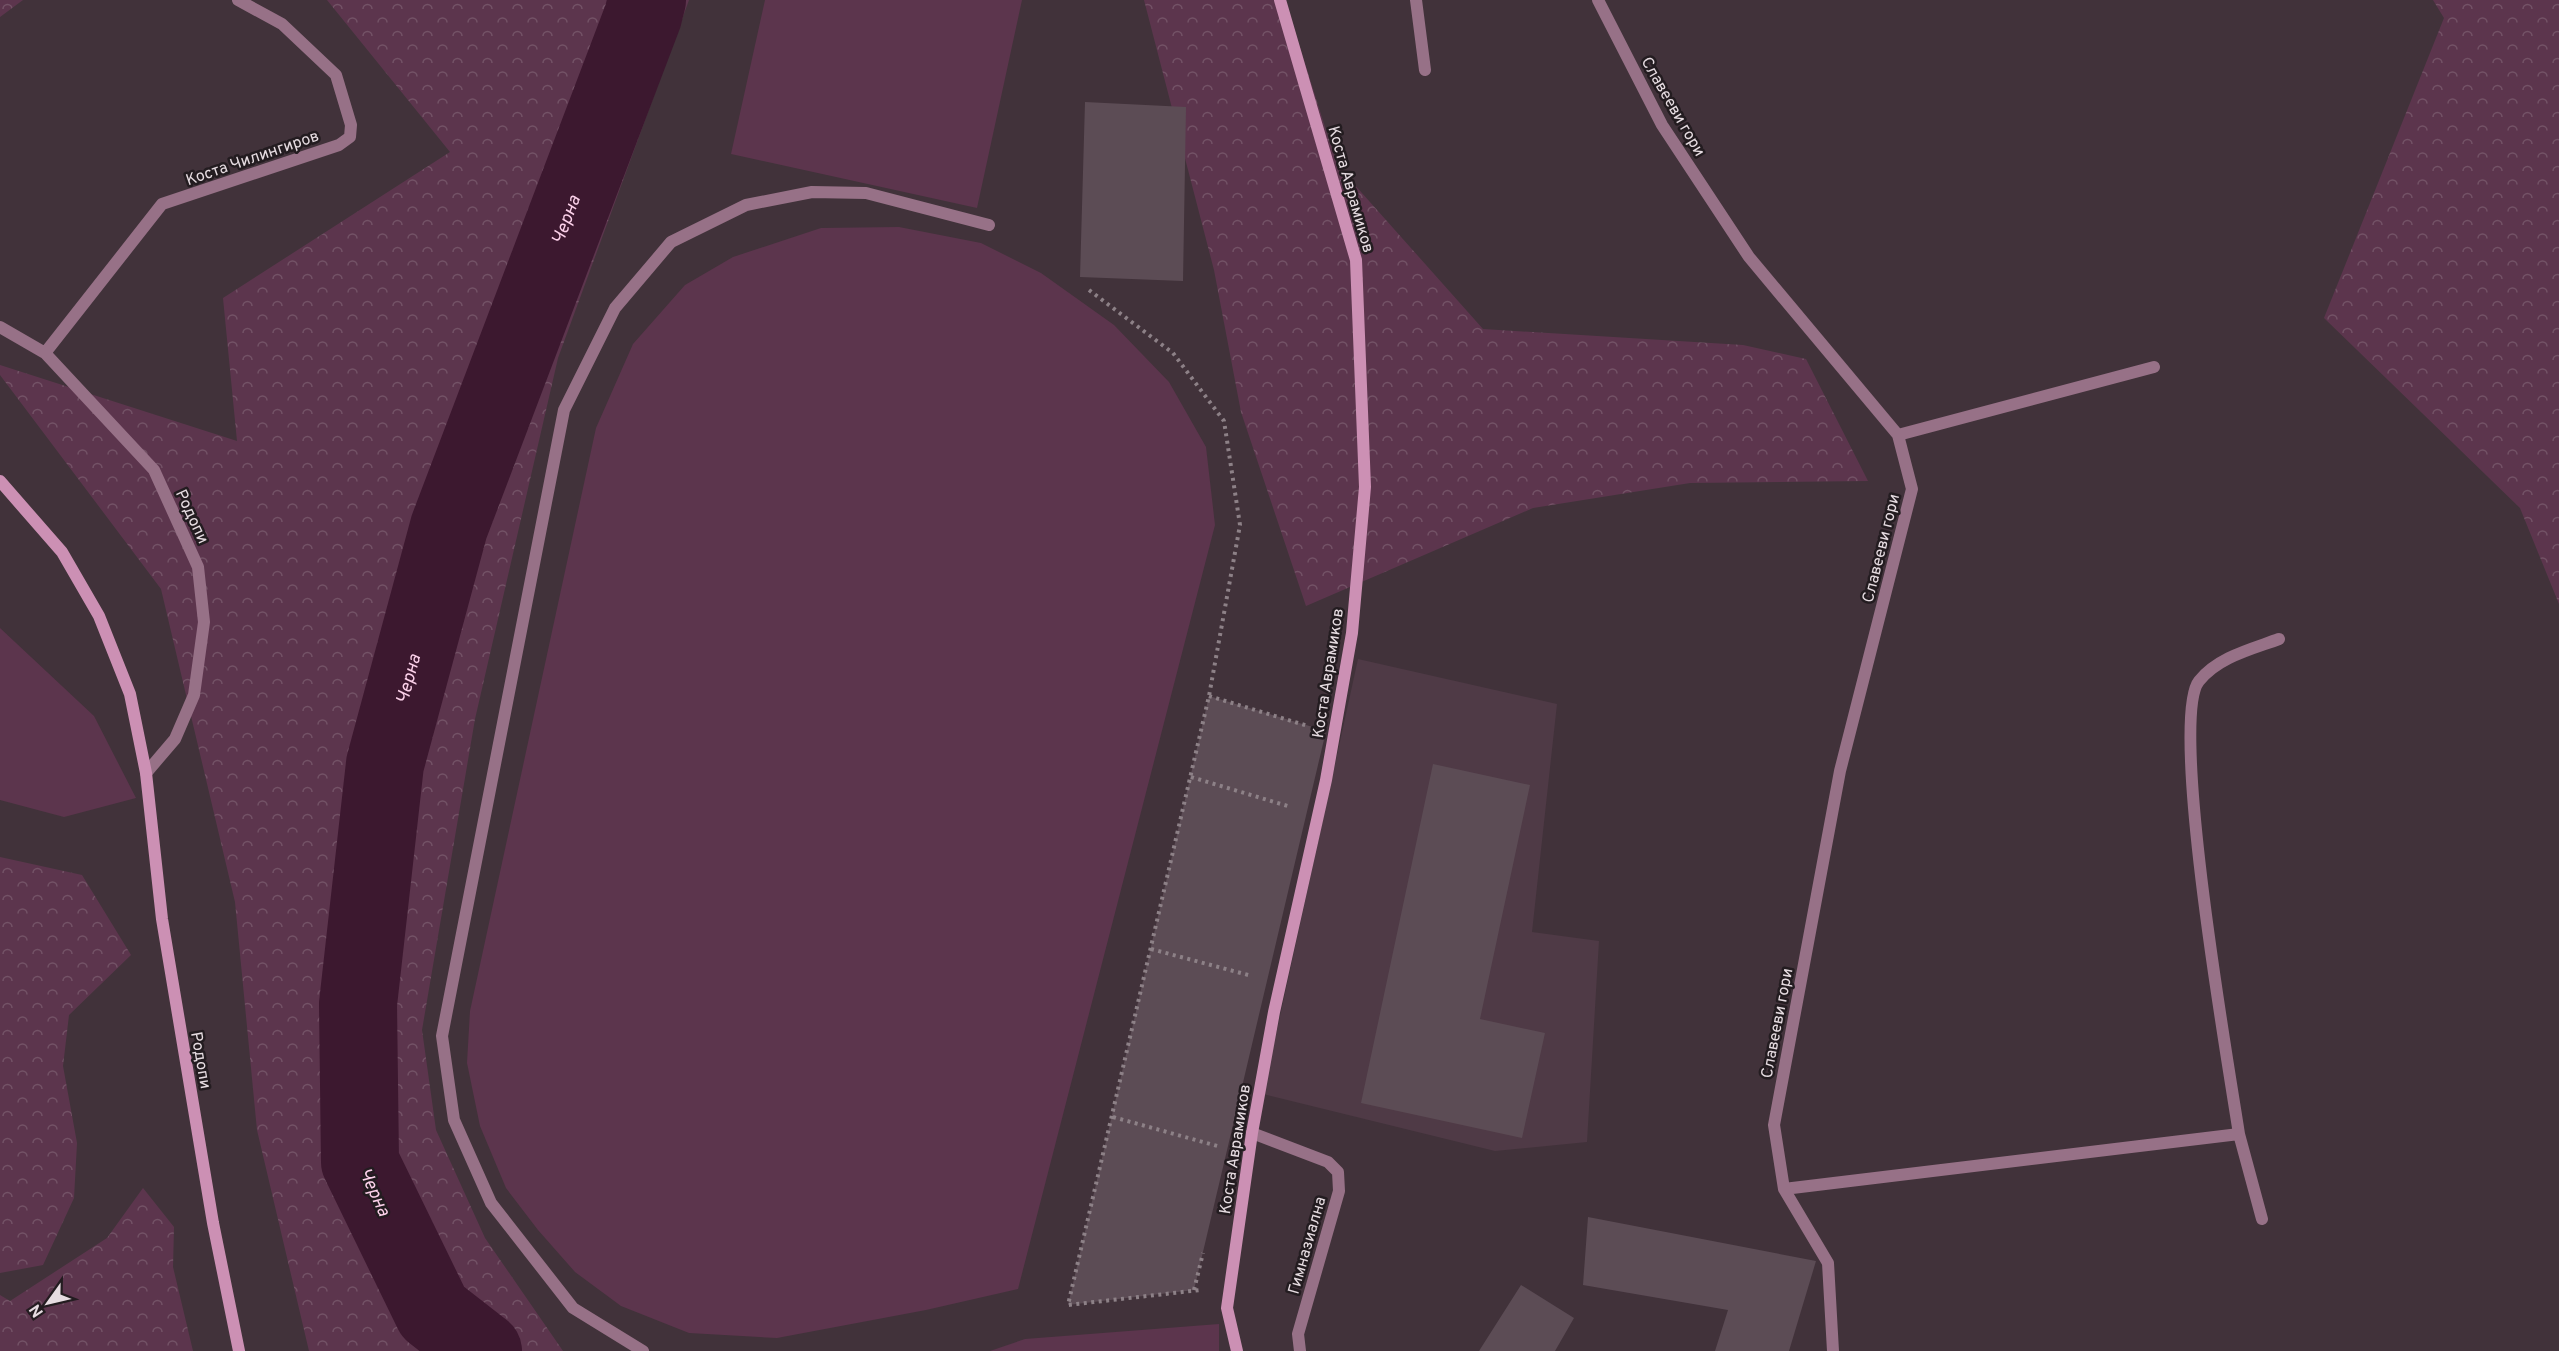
<svg xmlns="http://www.w3.org/2000/svg" width="2559" height="1351" font-family="Overpass,sans-serif">
	<style>
		.built { fill: #4f3a46 }
		.green { fill: #5c354d }
		.forest { fill: url(#forest-crowns) }
		.lines { fill: none; stroke-linecap: round; stroke-linejoin: round }
		.river { stroke: #3c182f; stroke-width: 78 }
		.building { fill: #5c4c55 }
		.path { stroke: #8d8187; stroke-width: 4; stroke-dasharray: 3 4.5; stroke-linecap: butt }
		.lane { stroke: #977187; stroke-width: 12 }
		.street { stroke: #977187; stroke-width: 12 }
		.secondary { stroke: #cc90b4; stroke-width: 12 }
		.labels { text-anchor: middle; stroke-width: 5; stroke-linejoin: round; paint-order: stroke }
		.street-label { font-size: 16px; fill: #e6dce1; stroke: #231c20 }
		.water-label { font-size: 18px; font-style: italic; fill: #fcd1ea; stroke: #231c20 }
	</style>
	<defs>
		<pattern id="forest-crowns" width="20" height="18" patternUnits="userSpaceOnUse" patternTransform="scale(1.5)"><rect width="20" height="18" fill="#5c354d"/><path d="M2 6a3 3 0 1 1 6 0M12 15a3 3 0 1 1 6 0" fill="none" stroke="#735266"/></pattern>
	</defs>
	<rect width="100%" height="100%" fill="#41323a"/>
	<path class="built" d="M 1358,659 L 1557,704 L 1532,932 L 1599,941 L 1587,1142 L 1495,1151 L 1263,1094 Z"/>
	<path class="green" d="M 765,0 L 1022,0 L 977,208 L 731,154 Z
		M 899,227 L 981,243 L 1041,273 L 1114,325 L 1169,382 L 1206,447 L 1215,525 L 1018,1289 L 926,1310 L 777,1338 L 689,1333 L 621,1306 L 575,1272 L 538,1230 L 506,1188 L 480,1126 L 467,1063 L 470,1011 L 596,428 L 633,344 L 685,285 L 733,257 L 821,228 Z
		M 0,628 L 94,716 L 136,798 L 64,817 L 0,800 Z
		M 1219,1324 L 1219,1351 L 990,1351 L 1025,1339 Z"/>
	<path class="forest" d="M 0,0 L 23,0 L 0,17 Z
		M 327,0 L 689,0 L 558,358 L 475,719 L 422,1030 L 436,1130 L 485,1238 L 563,1351 L 309,1351 L 257,1130 L 235,902 L 161,589 L 0,375 L 0,365 L 237,441 L 223,298 L 450,152 Z
		M 1144,0 L 1285,0 L 1337,165 L 1483,329 L 1743,345 L 1806,359 L 1868,481 L 1690,483 L 1533,508 L 1306,606 L 1241,412 L 1214,270 Z
		M 2433,0 L 2559,0 L 2559,604 L 2520,508 L 2324,318 L 2444,18 Z
		M 0,857 L 82,875 L 131,955 L 69,1015 L 63,1066 L 77,1143 L 74,1198 L 43,1265 L 0,1273 Z
		M 143,1188 L 174,1227 L 173,1267 L 193,1351 L 0,1351 L 0,1295 L 10,1301 L 107,1238 Z"/>
	<g class="lines">
		<path class="river" id="s1" d="M 483,1351 L 433,1312 L 360,1162 L 358,1004 L 385,764 L 449,527 L 643,16 L 647,0"/>
	</g>
	<path class="building" d="M 1085,102 L 1186,107 L 1183,281 L 1080,277 Z
		M 1209,696 L 1326,731 L 1194,1290 L 1068,1305 Z
		M 1433,764 L 1530,785 L 1480,1019 L 1545,1033 L 1522,1138 L 1361,1103 Z
		M 1588,1217 L 1816,1261 L 1789,1351 L 1715,1351 L 1728,1310 L 1583,1285 Z
		M 1521,1285 L 1574,1318 L 1555,1351 L 1479,1351 Z"/>
	<g class="lines">
		<path class="path" d="M 1089,290 L 1173,353 L 1224,421 L 1240,525 L 1209,696 L 1068,1305 L 1200,1290
			M 1209,696 L 1308,726
			M 1191,777 L 1291,807
			M 1151,949 L 1252,976
			M 1113,1117 L 1221,1147
			M 1194,1290 L 1203,1253"/>
		<path class="lane" d="M 643,1351 L 573,1308 L 491,1203 L 454,1120 L 442,1036 L 564,410 L 615,308 L 671,242 L 746,205 L 812,192 L 866,193 L 989,225"/>
		<path class="street" d="M 1416,0 L 1425,70
			M 1598,0 L 1662,125 L 1749,257 L 1898,435 L 1912,489 L 1840,771 L 1774,1125 L 1784,1189 L 1828,1263 L 1833,1351
			M 0,327 L 45,353 L 154,470 L 198,567 L 204,622 L 194,695 L 175,739 L 146,773
			M 45,353 L 162,204 L 339,145 L 350,137 L 351,125 L 336,75 L 282,24 L 238,0
			M 1898,435 L 2154,367
			M 1252,1133 L 1328,1162 L 1338,1172 L 1339,1191 L 1298,1334 L 1300,1351
			M 2239,1134 C 2229,1068 2168,719 2199,681 C 2218,657 2252,649 2279,639
			M 1784,1189 L 2239,1134 L 2262,1219"/>
		<path class="secondary" d="M 0,481 L 62,552 L 99,616 L 130,694 L 146,773 L 162,919 L 213,1223 L 239,1351
			M 1237,1351 L 1227,1308 L 1252,1133 L 1274,1012 L 1326,780 L 1352,633 L 1365,487 L 1356,260 L 1280,0"/>
	</g>
	<g class="labels">
		<g class="street-label">
			<text transform="translate(1674 106) rotate(60)" y="6">Славееви гори</text>
			<text transform="translate(252 157) rotate(-19)" y="6">Коста Чилингиров</text>
			<text transform="translate(1352 189) rotate(74)" y="6">Коста Аврамиков</text>
			<text transform="translate(193 516) rotate(65)" y="6">Родопи</text>
			<text transform="translate(1880 548) rotate(-76)" y="6">Славееви гори</text>
			<text transform="translate(1327 673) rotate(-81)" y="6">Коста Аврамиков</text>
			<text transform="translate(1776 1023) rotate(-79)" y="6">Славееви гори</text>
			<text transform="translate(202 1060) rotate(80)" y="6">Родопи</text>
			<text transform="translate(1234 1149) rotate(-81)" y="6">Коста Аврамиков</text>
			<text transform="translate(1306 1245) rotate(-74)" y="6">Гимназиална</text>
		</g>
		<g class="water-label">
			<text dy="6" stroke="none"><textPath href="#s1" startOffset="1204">Черна</textPath></text>
			<text dy="6" stroke="none"><textPath href="#s1" startOffset="718">Черна</textPath></text>
			<text transform="translate(375 1192) rotate(65)" y="6">Черна</text>
		</g>
	</g>
	<g transform="translate(48 1303) rotate(236)" stroke="#231c20" stroke-width="4.5" paint-order="stroke">
	<path d="M0-4.5L10 22L0 15L-10 22Z" fill="#e6dce1"/>
	<text y="-9" font-size="16" font-weight="bold" text-anchor="middle" fill="#e6dce1">N</text>
	</g>
</svg>
